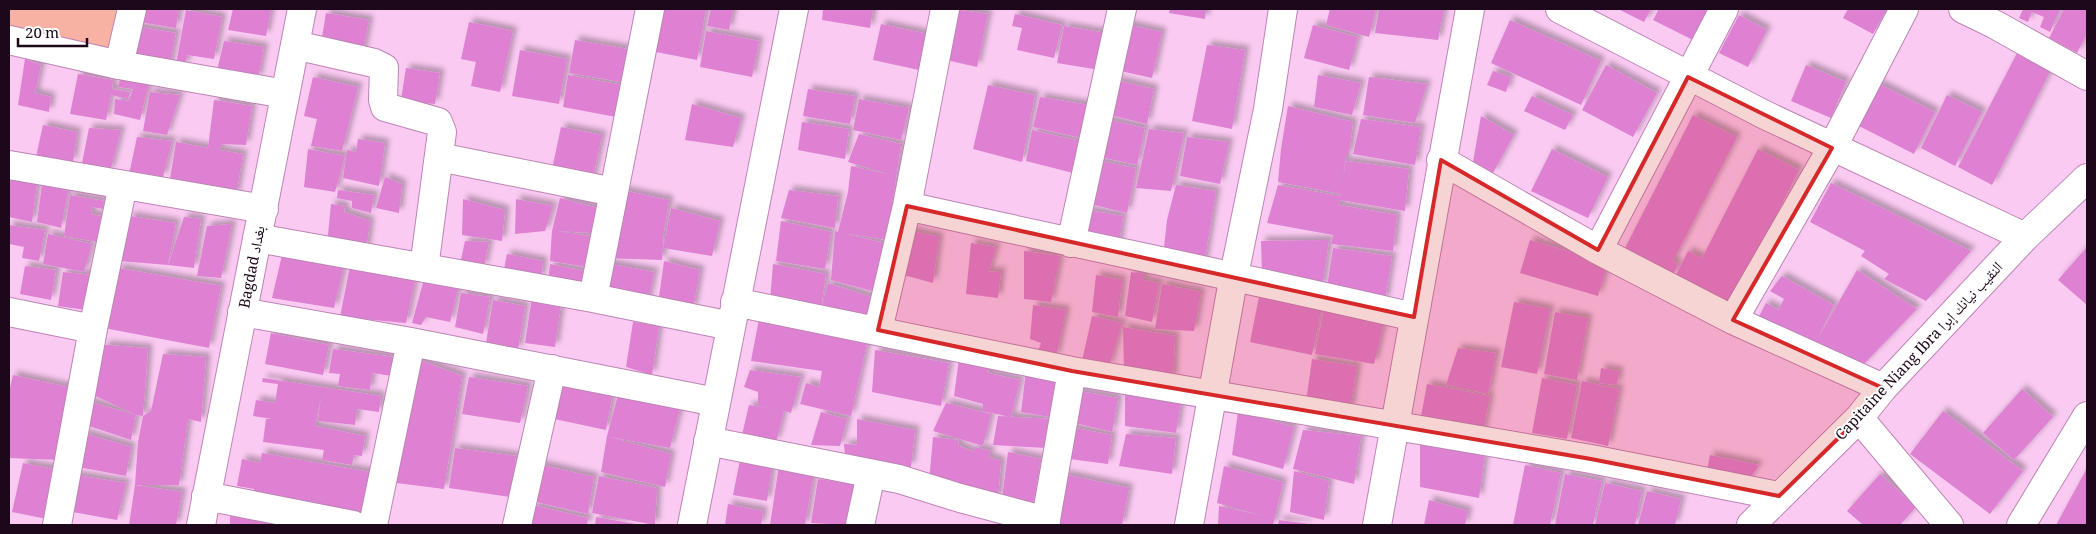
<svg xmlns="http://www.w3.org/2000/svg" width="2096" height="534" font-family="Georgia,'Noto Naskh Arabic',serif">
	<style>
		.green { fill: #f8b2a3 }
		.building { fill: #de81d2; filter: url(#shadow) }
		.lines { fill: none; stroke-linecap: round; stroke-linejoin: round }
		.minor-casing { stroke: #bd84b4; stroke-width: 30 }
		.minor { stroke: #fff; stroke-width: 28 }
		.marked { fill: #d62828; fill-opacity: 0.2; stroke: #d62828; stroke-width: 4; stroke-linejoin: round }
		.labels { text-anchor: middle; stroke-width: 4; stroke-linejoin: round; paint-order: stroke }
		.street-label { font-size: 15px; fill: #1d081b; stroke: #fdfdfd }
	</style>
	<defs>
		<filter id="shadow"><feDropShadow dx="4.5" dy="-4.5" stdDeviation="2.5" flood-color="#0004"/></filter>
	</defs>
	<rect width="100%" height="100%" fill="#fbcaf2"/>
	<path class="green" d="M 9,9 L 122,9 L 114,54 L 9,32 Z"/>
	<path class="building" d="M 141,9 L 179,9 L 176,28 L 139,22 Z
		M 233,9 L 271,9 L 266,36 L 228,30 Z
		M 659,9 L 706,9 L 697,60 L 651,51 Z
		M 711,9 L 733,9 L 729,30 L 707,26 Z
		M 823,9 L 873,9 L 870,28 L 822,20 Z
		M 953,9 L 988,14 L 977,67 L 942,59 Z
		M 1170,9 L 1206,9 L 1205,19 L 1169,13 Z
		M 1330,9 L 1376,9 L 1369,37 L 1326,25 Z
		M 1379,9 L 1444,9 L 1438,40 L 1375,33 Z
		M 1618,9 L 1651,9 L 1644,22 Z
		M 1659,9 L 1709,9 L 1693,40 L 1653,20 Z
		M 1848,9 L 1887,9 L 1873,34 L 1843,18 Z
		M 2023,9 L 2060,9 L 2050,32 L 2040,27 L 2044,17 L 2032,12 L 2028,22 L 2019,18 Z
		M 2064,9 L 2087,9 L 2087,34 L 2077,53 L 2049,38 Z
		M 186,10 L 222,17 L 214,59 L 187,55 L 185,66 L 176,64 Z
		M 326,13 L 369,20 L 362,57 L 320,50 Z
		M 1015,14 L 1062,25 L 1054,58 L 1017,50 L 1022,28 L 1012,26 Z
		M 1739,15 L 1767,30 L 1748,67 L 1719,53 Z
		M 1510,20 L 1601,61 L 1581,105 L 1491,63 Z
		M 469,22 L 513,31 L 500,92 L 471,86 L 476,62 L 461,59 Z
		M 1121,23 L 1162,32 L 1152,78 L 1111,69 Z
		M 881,24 L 927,34 L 919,70 L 873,60 Z
		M 1313,25 L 1358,37 L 1349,70 L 1304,58 Z
		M 134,26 L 176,33 L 169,69 L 128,62 Z
		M 1064,26 L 1106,33 L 1100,70 L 1057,63 Z
		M 706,31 L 759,41 L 752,77 L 700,67 Z
		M 575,40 L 627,49 L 621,82 L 569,73 Z
		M 224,41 L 264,47 L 258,79 L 216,75 Z
		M 1207,45 L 1245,50 L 1232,129 L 1192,121 Z
		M 520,50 L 567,59 L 559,104 L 512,96 Z
		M 2017,53 L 2051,70 L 1992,185 L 1958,167 Z
		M 25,59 L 41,65 L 35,93 L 51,97 L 49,112 L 18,105 Z
		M 1606,65 L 1657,93 L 1633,137 L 1582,110 Z
		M 1806,65 L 1846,82 L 1831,118 L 1791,101 Z
		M 406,68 L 440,73 L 435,104 L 428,103 L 427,110 L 400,106 Z
		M 1493,71 L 1511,77 L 1506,92 L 1487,85 Z
		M 78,74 L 113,80 L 112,89 L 130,92 L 128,99 L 111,95 L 106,120 L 70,114 Z
		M 121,75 L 149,83 L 140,120 L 114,114 L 115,99 L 129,101 L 133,89 L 118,87 Z
		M 568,75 L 622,85 L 616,117 L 563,107 Z
		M 1318,75 L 1361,83 L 1352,115 L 1314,107 Z
		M 313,77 L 358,87 L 342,151 L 311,146 L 317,119 L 304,116 Z
		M 1369,77 L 1427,84 L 1415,123 L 1363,115 Z
		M 1116,80 L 1154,89 L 1147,124 L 1106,114 Z
		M 1877,83 L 1935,112 L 1914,154 L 1855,124 Z
		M 988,85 L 1035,95 L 1022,162 L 973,149 Z
		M 808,89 L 855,96 L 850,124 L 803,116 Z
		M 150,92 L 180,95 L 167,135 L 143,131 Z
		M 1947,95 L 1982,112 L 1955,166 L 1921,148 Z
		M 1532,96 L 1573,115 L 1565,130 L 1524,111 Z
		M 1040,97 L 1094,106 L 1085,139 L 1033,127 Z
		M 859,99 L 909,108 L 901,140 L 853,130 Z
		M 214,100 L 252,106 L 246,145 L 222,144 L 219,150 L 243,154 L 236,196 L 169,185 L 176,142 L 208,148 Z
		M 692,104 L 741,118 L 733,147 L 685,140 Z
		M 1288,106 L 1353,122 L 1349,154 L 1346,154 L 1343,180 L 1346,161 L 1409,169 L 1405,211 L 1340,200 L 1339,205 L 1397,215 L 1393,251 L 1331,244 L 1333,235 L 1267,223 L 1278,185 L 1340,196 L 1341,194 L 1278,182 L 1281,149 Z
		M 1693,115 L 1737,137 L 1673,261 L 1678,264 L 1672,277 L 1623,252 Z
		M 1481,116 L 1514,135 L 1493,173 L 1473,162 Z
		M 1105,119 L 1145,128 L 1137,165 L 1096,156 Z
		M 1361,119 L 1421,127 L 1415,165 L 1353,154 Z
		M 802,122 L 849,129 L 845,159 L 798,150 Z
		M 43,125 L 77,132 L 73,162 L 36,157 Z
		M 561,127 L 602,135 L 592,182 L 551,174 Z
		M 89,128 L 121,130 L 110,172 L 81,168 Z
		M 1149,129 L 1184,133 L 1171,191 L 1136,188 Z
		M 1032,130 L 1084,142 L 1077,174 L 1026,161 Z
		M 859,134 L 901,144 L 887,240 L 843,233 L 884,243 L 876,292 L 831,280 L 835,231 L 838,232 L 848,192 L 851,166 L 891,175 L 848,162 Z
		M 137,137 L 172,141 L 163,177 L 148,174 L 144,182 L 128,179 Z
		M 1187,137 L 1229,142 L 1220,184 L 1180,176 Z
		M 358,139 L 385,143 L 379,186 L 343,178 L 347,150 L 356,152 Z
		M 308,149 L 345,156 L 335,192 L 304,187 Z
		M 1552,149 L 1608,177 L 1588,218 L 1531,191 Z
		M 1758,149 L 1799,170 L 1732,303 L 1676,275 L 1688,251 L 1702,258 Z
		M 1095,160 L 1136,168 L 1127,213 L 1086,203 Z
		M 385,177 L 402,184 L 399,213 L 376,208 Z
		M 9,180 L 37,183 L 32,222 L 9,217 Z
		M 1831,183 L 1971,251 L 1926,301 L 1884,279 L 1889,274 L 1861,256 L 1865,251 L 1810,222 Z
		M 42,185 L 68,191 L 61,228 L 37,222 Z
		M 1176,185 L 1216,191 L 1204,264 L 1163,256 L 1167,220 Z
		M 338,190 L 374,195 L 371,213 L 352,208 L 352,201 L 337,198 Z
		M 622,190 L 669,200 L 664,231 L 662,260 L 605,258 Z
		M 789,190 L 838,196 L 835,228 L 781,218 Z
		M 70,195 L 104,201 L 103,209 L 92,207 L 91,214 L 101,216 L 97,242 L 64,236 Z
		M 560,198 L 601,209 L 592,233 L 557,231 L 590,236 L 587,267 L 550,261 L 552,231 Z
		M 463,199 L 505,210 L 502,241 L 462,235 Z
		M 516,199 L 553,206 L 545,231 L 515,234 Z
		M 331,204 L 345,206 L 344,212 L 370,221 L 366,252 L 343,238 L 337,248 L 327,245 Z
		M 671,208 L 720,221 L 712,256 L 663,248 Z
		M 1087,210 L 1123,216 L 1118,249 L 1084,242 Z
		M 130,216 L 176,223 L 168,265 L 184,217 L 201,219 L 194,268 L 168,265 L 119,261 Z
		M 781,221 L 831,232 L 825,269 L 776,261 Z
		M 232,224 L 221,278 L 197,276 L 207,226 Z
		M 9,225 L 45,230 L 39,261 L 22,258 L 24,247 L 9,244 Z
		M 907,230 L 939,237 L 933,283 L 900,274 Z
		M 48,234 L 92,244 L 84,272 L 43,264 Z
		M 1329,240 L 1322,288 L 1262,274 L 1261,241 Z
		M 1530,240 L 1608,263 L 1598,296 L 1520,273 Z
		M 465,241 L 489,242 L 484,267 L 460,264 Z
		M 971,243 L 996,247 L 989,272 L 1001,271 L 998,298 L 966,294 Z
		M 2087,247 L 2087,305 L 2058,280 Z
		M 1333,248 L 1392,256 L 1385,301 L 1326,293 Z
		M 283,251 L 345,260 L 334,308 L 272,298 Z
		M 1024,251 L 1060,256 L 1051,302 L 1024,299 Z
		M 507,254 L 543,261 L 541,279 L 504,269 Z
		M 664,261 L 700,270 L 693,309 L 658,304 Z
		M 605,263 L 654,272 L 647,305 L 599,296 Z
		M 550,264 L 585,271 L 584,288 L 548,283 Z
		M 773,264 L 826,274 L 821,309 L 828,283 L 871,297 L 867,325 L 770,301 Z
		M 25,266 L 56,270 L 51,300 L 20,294 Z
		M 350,266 L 416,275 L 406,323 L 340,317 Z
		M 118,268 L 221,286 L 209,348 L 104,328 Z
		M 1857,270 L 1917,309 L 1866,362 L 1856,370 L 1758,318 L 1766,303 L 1778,310 L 1784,299 L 1770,291 L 1782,276 L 1834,305 L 1817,340 Z
		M 63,272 L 92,275 L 86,310 L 58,306 Z
		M 1131,272 L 1144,274 L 1144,280 L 1159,283 L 1152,322 L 1125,316 Z
		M 1096,275 L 1122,280 L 1118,317 L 1092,312 Z
		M 424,279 L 459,285 L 450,322 L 426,317 L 421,325 L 412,323 Z
		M 1162,284 L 1201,292 L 1194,331 L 1155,329 Z
		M 1260,292 L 1322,307 L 1312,355 L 1250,342 Z
		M 461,293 L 490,297 L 483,334 L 455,327 Z
		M 532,297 L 561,304 L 555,347 L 525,343 Z
		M 493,300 L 525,306 L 518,350 L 486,343 Z
		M 1514,302 L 1550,309 L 1537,374 L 1501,367 Z
		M 1033,305 L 1066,310 L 1056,357 L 1037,354 L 1041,343 L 1030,339 Z
		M 1324,308 L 1385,318 L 1374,364 L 1315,354 Z
		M 1555,312 L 1588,318 L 1577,380 L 1544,374 Z
		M 1092,316 L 1122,323 L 1109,367 L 1082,361 Z
		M 759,319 L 829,336 L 867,343 L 851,416 L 800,404 L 806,383 L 819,387 L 822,371 L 751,361 Z
		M 633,322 L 659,326 L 652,375 L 626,367 Z
		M 1123,327 L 1175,336 L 1173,380 L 1124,372 Z
		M 271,333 L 329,345 L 323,375 L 265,364 Z
		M 105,345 L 148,348 L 143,416 L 151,411 L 163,354 L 206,357 L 201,422 L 188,419 L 179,485 L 135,485 L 182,492 L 176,525 L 129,525 L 135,485 L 138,442 L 143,416 L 136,415 L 131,440 L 86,425 L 87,401 L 136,415 L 89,393 Z
		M 1458,348 L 1496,353 L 1488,394 L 1446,385 Z
		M 333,349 L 394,357 L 392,376 L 372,373 L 370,390 L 338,386 L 340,374 L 329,373 Z
		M 875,350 L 949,363 L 941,406 L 872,392 Z
		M 414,358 L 462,376 L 444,489 L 389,482 Z
		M 959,359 L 990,361 L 988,373 L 1020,380 L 1011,417 L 982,411 L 983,404 L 954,396 Z
		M 1312,359 L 1357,366 L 1350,411 L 1306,402 Z
		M 1601,368 L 1619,371 L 1617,385 L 1599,383 Z
		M 750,370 L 801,377 L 791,413 L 784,411 L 776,442 L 742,435 L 749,405 L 774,409 L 758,406 L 758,392 L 744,387 Z
		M 1026,371 L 1058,377 L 1050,417 L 1021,412 Z
		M 13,375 L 81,390 L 62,460 L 9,458 L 9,392 Z
		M 469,377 L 528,386 L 520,423 L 462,414 Z
		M 263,378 L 381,396 L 379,412 L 357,409 L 355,425 L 318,421 L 321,396 L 315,426 L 365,436 L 362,456 L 354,455 L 352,465 L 322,460 L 324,450 L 263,442 L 266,419 L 272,419 L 253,416 L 256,400 L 275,403 L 278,384 L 262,382 Z
		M 1542,378 L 1577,385 L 1567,439 L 1532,433 Z
		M 1582,381 L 1619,389 L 1608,446 L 1571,438 Z
		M 554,382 L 613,392 L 606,430 L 545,417 Z
		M 1427,384 L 1490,396 L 1482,436 L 1420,422 Z
		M 2022,389 L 2053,417 L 2014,460 L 1983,433 Z
		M 1073,390 L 1118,398 L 1112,432 L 1067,421 Z
		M 1125,392 L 1181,402 L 1176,433 L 1125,426 Z
		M 618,395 L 681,404 L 670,448 L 610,437 L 671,454 L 665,487 L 601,472 L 607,436 Z
		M 946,403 L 991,414 L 983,446 L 933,431 Z
		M 1943,411 L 2023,471 L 1990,514 L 1910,454 Z
		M 821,412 L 847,419 L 840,446 L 811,445 Z
		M 1238,412 L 1294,427 L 1283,469 L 1232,455 Z
		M 998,416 L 1049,419 L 1046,448 L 993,445 Z
		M 857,419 L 915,430 L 911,467 L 845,455 L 844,444 L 857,445 Z
		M 1069,427 L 1112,435 L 1108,464 L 1062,458 Z
		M 1303,430 L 1361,436 L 1354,484 L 1293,469 Z
		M 83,433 L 131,447 L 126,476 L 78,467 Z
		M 1126,434 L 1176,438 L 1172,474 L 1119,466 Z
		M 933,437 L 958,440 L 959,446 L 974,452 L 975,447 L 991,451 L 988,457 L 1001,461 L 998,499 L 929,482 Z
		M 1420,440 L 1485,453 L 1479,498 L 1420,487 Z
		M 455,448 L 516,456 L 510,497 L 449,488 Z
		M 1008,452 L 1041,459 L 1033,505 L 1002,499 Z
		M 262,453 L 375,473 L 366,519 L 253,499 L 254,489 L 237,486 L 242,459 L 260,463 Z
		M 741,455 L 772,464 L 767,501 L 733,495 Z
		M 1710,455 L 1759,465 L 1746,484 L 1706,476 Z
		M 23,463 L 63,471 L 52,520 L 12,512 Z
		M 538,464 L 594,477 L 588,514 L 532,501 Z
		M 779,465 L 814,472 L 805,525 L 770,525 Z
		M 1525,465 L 1561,473 L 1550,525 L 1513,525 Z
		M 1224,466 L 1283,482 L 1273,525 L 1218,525 L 1219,506 L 1263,516 L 1217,503 Z
		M 2087,468 L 2087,525 L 2056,525 Z
		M 1294,471 L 1329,481 L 1324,520 L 1290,512 Z
		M 1063,474 L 1129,488 L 1122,525 L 1050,525 Z
		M 1565,474 L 1602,481 L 1593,525 L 1555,525 Z
		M 1880,474 L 1916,507 L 1900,525 L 1863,525 L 1847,511 Z
		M 74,475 L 126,483 L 117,520 L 67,511 Z
		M 599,476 L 657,488 L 655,525 L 592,513 Z
		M 818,479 L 854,484 L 847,525 L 811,523 Z
		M 1605,483 L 1642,491 L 1635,525 L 1595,525 Z
		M 1647,491 L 1681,499 L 1675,525 L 1638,525 Z
		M 1429,500 L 1468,511 L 1465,525 L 1424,525 Z
		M 728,504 L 763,511 L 761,525 L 725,525 Z
		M 533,505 L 588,518 L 587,525 L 529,525 Z
		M 230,510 L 247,511 L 249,519 L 286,525 L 230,525 Z
		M 596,517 L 635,524 L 635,525 L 595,525 Z
		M 1279,520 L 1309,524 L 1309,525 L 1278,525 Z"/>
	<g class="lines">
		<defs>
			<path id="minor" d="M 1560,9 L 1765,115 L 2025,237
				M 1963,9 L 1994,24 L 2087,76
				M 9,40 L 119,65 L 285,94
				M 295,45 L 374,63 L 384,68 L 383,100 L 385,107 L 438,122 L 442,132 L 424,268
				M 119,65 L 132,9
				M 439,157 L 614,192
				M 1441,160 L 1598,250 L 1733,320 L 1883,388
				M 9,165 L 264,209
				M 907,206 C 1076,244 1246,278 1414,317
				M 257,238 L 593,298 L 731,326
				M 1071,243 L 1122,9
				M 1598,250 L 1724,9
				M 593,298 L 650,9
				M 735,302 L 1072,371 L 1591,459 L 1779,496
				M 9,312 L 93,329
				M 242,312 L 411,342 L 716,402
				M 1733,320 L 1832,148 L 1904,9
				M 878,330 L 907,206 L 945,9
				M 1859,418 L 1949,525
				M 708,441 L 899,479 L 960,498 L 1046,521
				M 206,496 L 353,525
				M 57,525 L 93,329 L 123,185
				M 201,525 L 302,9
				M 373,525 L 411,342
				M 517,525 L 552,369
				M 692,525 L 794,9
				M 860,525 L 871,474
				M 1045,525 L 1072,371
				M 1189,525 L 1234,275 L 1268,109 L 1283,9
				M 1377,525 L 1470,9
				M 1751,525 L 1859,418 L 1883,388 L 2025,237 L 2087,178
				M 2021,525 L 2087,416"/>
		</defs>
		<use href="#minor" class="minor-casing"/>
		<use href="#minor" class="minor"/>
	</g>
	<path class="marked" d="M 1688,77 L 1832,148 L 1733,320 L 1883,388 L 1859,418 L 1779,496 L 1591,459 L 1072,371 L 878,330 L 907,206 L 1414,317 L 1441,160 L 1598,250 Z"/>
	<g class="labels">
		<g class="street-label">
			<text transform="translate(252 267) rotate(-79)" y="5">Bagdad بغداد</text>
			<text transform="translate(1919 351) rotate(-47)" y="5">Capitaine Niang Ibra النقيب نيانك إبرا</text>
		</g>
	</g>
	<rect width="2096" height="534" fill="none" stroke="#1d081b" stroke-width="20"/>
	<path d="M18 38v8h69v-8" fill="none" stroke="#1d081b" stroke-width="2.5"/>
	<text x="25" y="38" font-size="15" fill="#1d081b" stroke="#fdfdfd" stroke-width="4" paint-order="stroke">20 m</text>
</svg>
